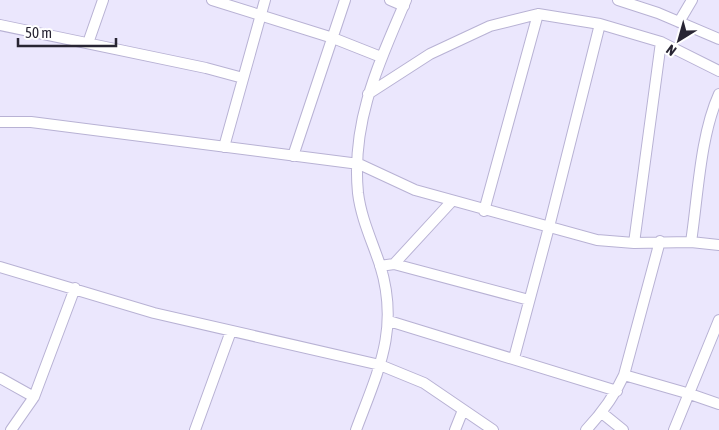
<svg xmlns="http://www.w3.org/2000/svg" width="719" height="430" font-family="'Asap Condensed',sans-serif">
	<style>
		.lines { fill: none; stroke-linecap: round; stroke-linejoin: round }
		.street-casing { stroke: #b8b2d4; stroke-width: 12 }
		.street { stroke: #fff; stroke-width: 10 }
	</style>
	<rect width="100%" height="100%" fill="#ebe7fd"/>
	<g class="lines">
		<defs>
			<path id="street" d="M 212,0 L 333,38 L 381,57
				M 390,0 L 404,6
				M 618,0 L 658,13 L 719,39
				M 679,22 L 692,0
				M 0,25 L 206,68 L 243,78
				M 88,43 L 103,0
				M 368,94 L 430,54 L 490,26 L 538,14 L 600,24 L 661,42 L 719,71
				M 0,122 L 31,122 L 359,164 L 415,190 L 597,240 L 634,243 L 691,242 L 719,245
				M 224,147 L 265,0
				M 293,156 L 345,0
				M 484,211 L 538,14
				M 691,242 C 698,196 700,136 719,94
				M 634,243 L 661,42
				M 394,264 L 452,201
				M 380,266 L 394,264 L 529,300
				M 0,267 L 154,313 L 380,365 L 424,383 L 493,430
				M 389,321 L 617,391
				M 514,358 L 549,227 L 600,24
				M 624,375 L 690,394 L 719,404
				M 0,378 L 34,397
				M 602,413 L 623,430
				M 11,430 L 34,397 L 75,288
				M 195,430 L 231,331
				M 356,430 C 378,371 400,329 380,265 C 372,241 361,218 358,193 C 351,121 379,63 406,0
				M 455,430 L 463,410
				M 586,430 C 602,413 614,397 624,375 L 660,241
				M 674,430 L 719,320"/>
		</defs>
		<use href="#street" class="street-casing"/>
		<use href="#street" class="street"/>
	</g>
	<g transform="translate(679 40) rotate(217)" stroke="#ffffff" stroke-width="4" paint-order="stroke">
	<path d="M0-4L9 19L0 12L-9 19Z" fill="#282533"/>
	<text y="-8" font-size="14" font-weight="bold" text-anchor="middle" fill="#282533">N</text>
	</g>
	<path d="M18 38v8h98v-8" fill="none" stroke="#282533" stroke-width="2.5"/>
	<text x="25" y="38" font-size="15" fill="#282533" stroke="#ffffff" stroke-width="4" paint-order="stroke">50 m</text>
</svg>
